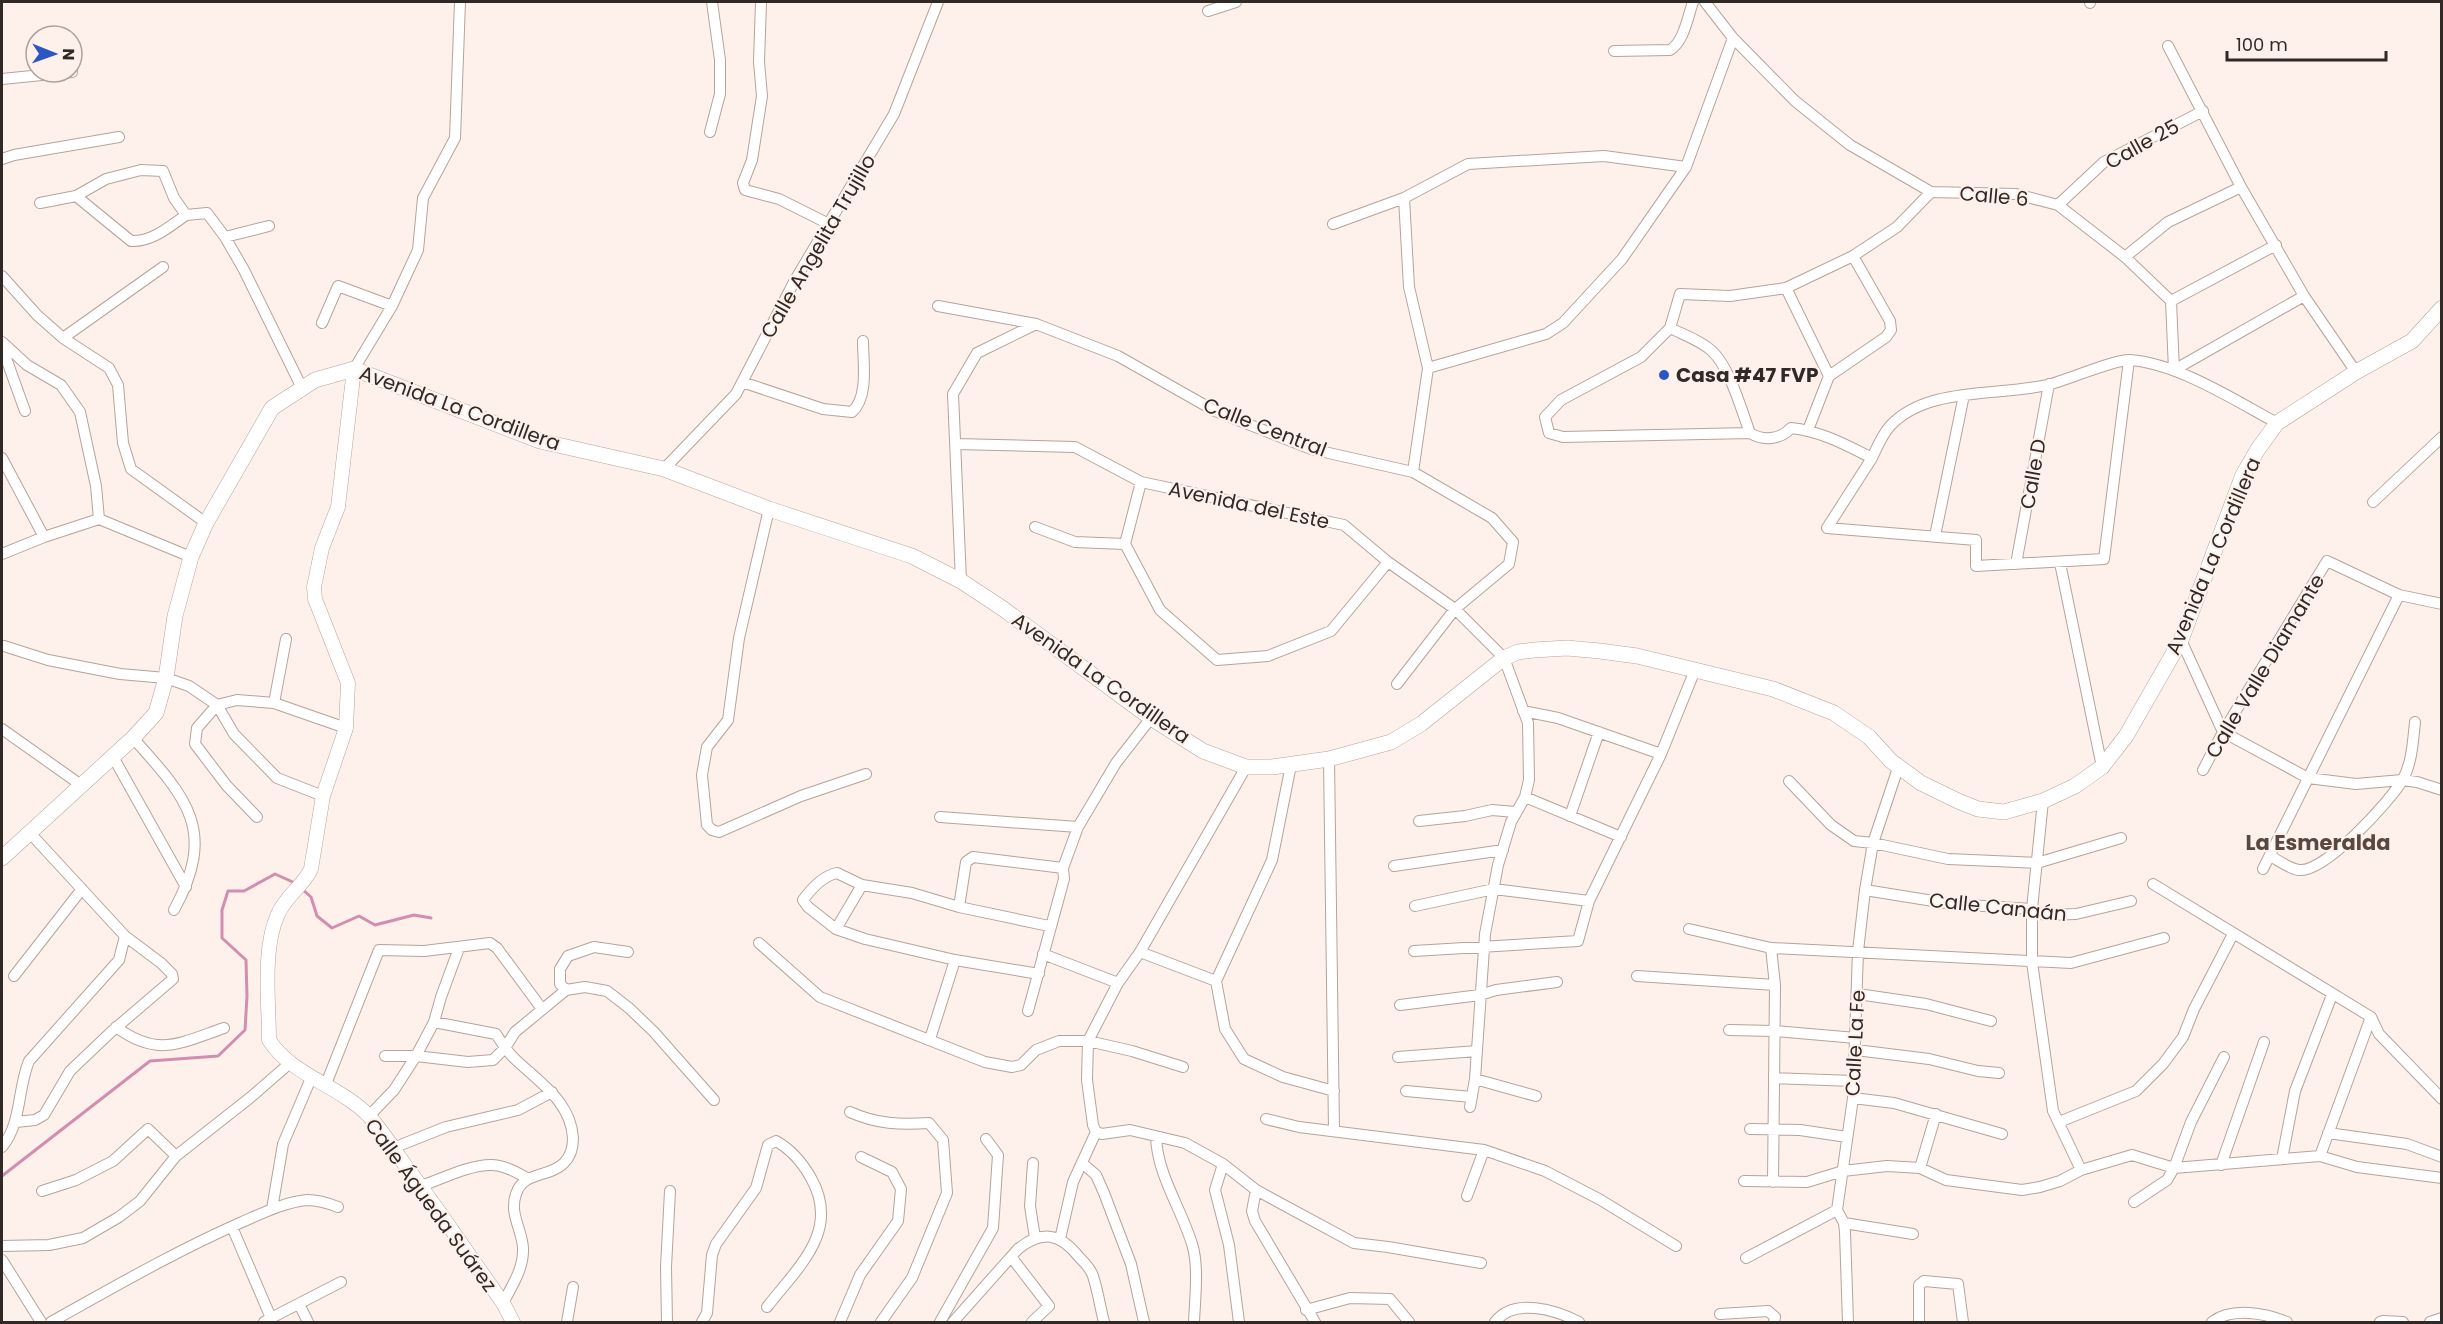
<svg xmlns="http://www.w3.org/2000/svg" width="2443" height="1324" font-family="Poppins,sans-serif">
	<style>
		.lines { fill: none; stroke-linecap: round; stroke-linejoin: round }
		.stream { stroke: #d28eaf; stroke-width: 3 }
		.minor-casing { stroke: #b6a39a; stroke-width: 12 }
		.tertiary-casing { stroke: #b6a39a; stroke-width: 15 }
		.secondary-casing { stroke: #b6a39a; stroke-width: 16 }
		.minor { stroke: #fff; stroke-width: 10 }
		.tertiary { stroke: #fff; stroke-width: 14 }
		.secondary { stroke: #fff; stroke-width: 15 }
		.poi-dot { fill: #2b57c5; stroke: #fef1ec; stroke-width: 2 }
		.labels { text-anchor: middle; stroke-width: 4.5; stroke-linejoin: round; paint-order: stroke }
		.street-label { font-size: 20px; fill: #302925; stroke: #fef1ec }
		.poi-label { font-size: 20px; font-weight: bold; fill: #302925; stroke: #fef1ec; text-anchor: start }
		.neighbourhood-label { font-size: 21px; font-weight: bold; fill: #584840; stroke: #fef1ec }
	</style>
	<rect width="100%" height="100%" fill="#fef1ec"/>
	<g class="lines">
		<path class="stream" d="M 302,889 L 311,897 L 317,916 L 332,928 L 359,916 L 375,925 L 414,915 L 431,918
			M 2,1176 L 150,1061 L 218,1056 L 245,1030 L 247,996 L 246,960 L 222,938 L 222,910 L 228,891 L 244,891 L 275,874 L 295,883"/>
		<defs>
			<path id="minor" d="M 761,2 L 759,62 L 762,96 L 752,160 L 743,183 L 745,190 L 779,199 L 829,224
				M 1705,2 L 1733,38 L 1795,101 L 1850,145 L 1931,192 L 2016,194 L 2058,205 L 2125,257 L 2171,301 L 2174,370
				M 2090,3 L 2090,2
				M 1208,11 L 1236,2
				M 2168,46 L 2241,187 L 2304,296 L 2356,372
				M 1614,51 L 1670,50 C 1684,42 1688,16 1693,2
				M 2,79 L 72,72
				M 710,132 L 720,94 L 720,60 L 712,2
				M 2,159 L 14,155 L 119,137
				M 76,196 L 131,241 C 152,242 169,227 186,215
				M 1404,198 L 1409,287 L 1428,368 L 1413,472
				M 40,203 L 76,196 L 106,179 L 141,170 L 163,171 L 174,198 L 186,215 L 207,213 L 225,237 L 244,270 L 302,388
				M 2058,205 L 2104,162 L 2203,111
				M 1333,224 L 1404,198 L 1468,164 L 1604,156 L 1686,167
				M 225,237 L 269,226
				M 2125,257 L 2168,222 L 2241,187
				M 2,276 L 37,315 L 63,338 L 109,368 L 118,385 L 123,443 L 131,469 L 206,523
				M 1786,288 L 1829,376
				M 2171,301 L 2276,245
				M 938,306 L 1036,324 L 1118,356 L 1215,411 L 1311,449 L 1413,472 L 1492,518 L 1513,542 L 1509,564 L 1455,609 L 1397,684
				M 322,323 L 338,286 L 392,306
				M 1670,328 L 1680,294 L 1730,296 L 1786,288 L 1853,256 L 1897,227 L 1931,192
				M 63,338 L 163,267
				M 2,342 L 27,365 L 61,385 L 80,412 L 96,486 L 99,519
				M 2,347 L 25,411
				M 1428,368 L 1546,334 L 1563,323 L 1622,259 L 1686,167 L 1733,38
				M 354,369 L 392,306 L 418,250 L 423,198 L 455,138 L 460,2
				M 2174,370 L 2304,296
				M 742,382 L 823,409 L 852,412 C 869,397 863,362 863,341
				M 1808,430 L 1829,376 L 1886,337 L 1891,330 L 1890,321 L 1853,256
				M 1750,433 C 1741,409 1730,368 1712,351 C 1700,340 1684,335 1670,328 L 1641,357 L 1561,400 L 1545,417 L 1549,433 L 1563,437 L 1750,433 C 1763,441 1780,440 1791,428 C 1821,431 1846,445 1872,458 C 1877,447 1882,435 1890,426 C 1928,385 2002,397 2051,384 C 2069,379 2116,359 2130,360 C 2177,363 2236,401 2277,423
				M 956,444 L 1075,447 L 1141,482 L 1344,525 L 1388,562 L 1455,609 L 1504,658 L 1528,723 L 1529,780 L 1525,797 L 1511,822 L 1498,865 L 1485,934 L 1475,1079 L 1470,1107
				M 2,458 L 44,537
				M 1872,458 L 1827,528 L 1976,540 L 1976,566 L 2104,559 L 2129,360
				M 664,469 L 736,394 L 795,280 L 894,114 L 938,2
				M 1141,482 L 1125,544 L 1160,610 L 1217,660 L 1268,656 L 1331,631 L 1388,562
				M 2373,502 L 2442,437
				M 769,509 L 739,638 L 728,720 L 707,747 L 702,775 L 707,825 L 712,830 L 719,832 L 801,796 L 866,774
				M 99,519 L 191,557
				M 1035,527 L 1075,542 L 1125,544
				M 1935,536 L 1964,395
				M 2,554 L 44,537 L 99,519
				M 2060,563 L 2102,767
				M 2016,564 L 2049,384
				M 961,581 L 953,394 L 977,353 L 1036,324
				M 2181,640 L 2223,732 L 2308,778 L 2356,784 L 2402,780 L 2417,782 L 2442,790
				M 4,646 L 48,660 L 120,674 L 166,678 L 189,686 L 217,705 L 234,734 L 277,778 L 323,796
				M 274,703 L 286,639
				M 1523,711 L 1558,718 L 1661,754
				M 2,729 L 81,785
				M 133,738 C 188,799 217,831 174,910
				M 112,755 L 186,887
				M 1329,759 L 1334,1130
				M 1291,765 L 1272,860 L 1216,981 L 1225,1029 L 1244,1059 L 1283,1077 L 1334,1091
				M 1246,767 L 1140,952 L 1118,983 L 1088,1041 L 1087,1080 L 1093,1125 L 1096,1132 L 1102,1134 L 1130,1130 L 1185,1143 L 1223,1164 L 1256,1190 L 1354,1243 L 1388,1247 L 1481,1263
				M 2203,770 L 2223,732 L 2327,561 L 2399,595 L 2442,604
				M 1789,781 L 1831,825 L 1854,841 L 1873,843 L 1948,859 L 2037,863 L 2121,838
				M 1525,797 L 1621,837
				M 2043,801 L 2032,909 L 2032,962 L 2053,1111 L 2081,1170
				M 1570,816 L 1599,732
				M 257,817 L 227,786 L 195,744 L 197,728 L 217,705 L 237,700 L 274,703 L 346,728
				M 940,817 L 1078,827
				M 1419,821 L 1465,816 L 1492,810 L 1515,812
				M 2270,856 C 2278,860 2290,869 2299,870 C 2325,873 2389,802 2402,781 C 2412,764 2413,741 2415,722
				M 1394,866 L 1503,850
				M 1063,868 L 1078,827 L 1116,763 L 1151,718
				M 2263,869 L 2399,595
				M 2153,884 L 2371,1017 L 2379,1034 L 2442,1099
				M 1865,890 L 1952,904 L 2032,909 L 2045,915 L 2076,914 L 2131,901
				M 1415,906 L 1494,889 L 1589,901
				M 959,907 L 966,862 L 973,857 L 1063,868 L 1064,879 L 1028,1011
				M 836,929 L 862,885
				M 1689,929 L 1771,948 L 2071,963 L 2164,938
				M 759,943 L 820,997 L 985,1062 L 1012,1067 L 1021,1065 L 1036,1050 L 1059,1041 L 1088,1041 L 1132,1051 L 1183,1067
				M 1771,948 L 1775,985 L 1773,1182
				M 1414,951 L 1578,941 L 1589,901 L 1661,754 L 1695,670
				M 1140,952 L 1216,981
				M 1043,954 L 1118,983
				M 1039,974 L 955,960 L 865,939 L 836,929 L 808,907 L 803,900 C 811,889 823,876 837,873 L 862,885 L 912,893 L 959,907 L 1049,926
				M 14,976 L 82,889
				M 1637,976 L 1775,985
				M 566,990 L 560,984 L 560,969 L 568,956 L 594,947 L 628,952
				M 1858,994 L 1926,1004 L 1991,1021
				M 1400,1005 L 1480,995 L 1496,990 L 1557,982
				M 434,1022 L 496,1034 C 502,1043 507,1052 515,1059 C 540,1083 571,1102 573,1138 C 573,1148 571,1156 564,1163 C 549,1178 523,1171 516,1194 C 509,1214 522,1229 523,1248 C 524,1268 512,1286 503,1303
				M 116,1027 C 158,1058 180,1043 224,1028
				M 1729,1030 L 1774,1031 L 1856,1038
				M 930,1039 L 955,960
				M 1856,1050 L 1929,1059 L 1978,1071 L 1999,1073
				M 385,1056 L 416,1056 L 468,1062 L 493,1060 L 505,1048 L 515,1032 L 566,990 L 585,987 L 607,991 L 629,1008 L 654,1032 L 714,1100
				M 1398,1057 L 1477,1051
				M 1774,1078 L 1854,1081
				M 1475,1079 L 1536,1096
				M 326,1084 L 379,950 L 424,951 L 490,943 L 497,948 L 542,1009
				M 1406,1091 L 1472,1097
				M 1853,1098 L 1894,1103 L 2002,1134
				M 850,1112 C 876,1124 901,1125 929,1123 L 943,1140 L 947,1193 L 912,1278 L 881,1322
				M 369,1116 L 394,1090 L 416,1056 L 434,1022 L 441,997 L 459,948
				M 1266,1119 L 1299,1127 L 1484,1150
				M 16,1122 L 35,1120 L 44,1115 L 70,1071 L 111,1032 L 173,979 L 172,974 L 161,963 L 125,936 L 30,833
				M 2059,1122 L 2136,1091 L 2163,1064 L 2183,1037 L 2194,1009 L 2233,934
				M 1750,1129 L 1800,1130 L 1847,1137
				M 2328,1133 L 2407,1144 L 2442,1157
				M 1156,1138 C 1158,1176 1181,1208 1192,1244 C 1199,1265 1195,1299 1194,1322
				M 2,1147 C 22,1123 17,1090 29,1061 L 119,960 L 125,936
				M 393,1148 L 446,1127 L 518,1110 L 552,1092
				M 2320,1156 L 2371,1017
				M 2282,1159 L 2295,1091 L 2332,995
				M 1033,1163 L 1030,1206 L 1035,1238
				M 1082,1163 L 1096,1175 L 1104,1193 L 1131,1264 L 1144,1322
				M 1223,1164 L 1215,1190 L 1229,1245 L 1239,1322
				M 2221,1165 L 2264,1042
				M 1920,1168 L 1936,1114
				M 1744,1181 L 1807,1182 L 1843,1171 L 1887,1166 L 1920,1168 L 1946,1180 L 2022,1190 L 2040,1187 L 2060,1181 L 2081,1170 L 2132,1155 L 2174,1168 L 2320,1156 L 2357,1167 L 2442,1178
				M 421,1186 C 442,1179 468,1165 491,1165 C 504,1165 516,1172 527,1178
				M 1256,1190 L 1252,1211 L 1255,1221 L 1315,1322
				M 42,1191 L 76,1180 L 113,1161 L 148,1129 L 176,1156
				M 1467,1196 L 1484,1150 L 1545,1171 L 1599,1199 L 1676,1246
				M 2134,1202 L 2167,1180 L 2174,1168 L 2191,1122 L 2224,1057
				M 272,1209 L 283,1144 L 312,1076
				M 1844,1223 L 1913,1234
				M 232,1227 L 271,1318 L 264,1322
				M 1060,1239 L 1073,1182 L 1096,1132
				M 2,1246 L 49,1245 L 83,1238 L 119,1217 L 140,1201 L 176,1156 L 251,1097 L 290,1063
				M 1012,1258 L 1049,1306 L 1032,1322
				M 1746,1258 L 1837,1210
				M 2,1260 L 41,1322
				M 299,1304 L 308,1322
				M 1306,1310 L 1350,1298 L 1390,1299 L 1409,1322
				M 1720,1314 L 1768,1311 L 1775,1317 L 1774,1322
				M 271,1318 L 341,1282
				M 51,1322 C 114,1287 176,1251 242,1222 C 263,1213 285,1202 307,1200 C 319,1200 328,1203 338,1207
				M 567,1322 L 573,1287
				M 667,1322 L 666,1267 L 670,1191
				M 702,1322 L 707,1313 L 712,1255 L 716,1244 L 756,1188 L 768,1145 L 776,1141 C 792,1150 802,1162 811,1178 C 841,1231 798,1267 767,1307
				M 840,1322 L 860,1275 L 898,1221 L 901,1189 L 892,1172 L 861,1157
				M 940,1322 L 993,1228 L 998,1155 L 986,1139
				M 953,1322 L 1018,1249 C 1042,1230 1060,1233 1079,1257 C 1084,1262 1091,1269 1093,1276 C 1098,1291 1100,1307 1104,1322
				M 1495,1322 C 1514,1297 1556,1310 1579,1322
				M 1848,1322 L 1845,1232 L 1844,1223 L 1837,1210 L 1853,1098 L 1858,951 L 1865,890 L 1873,843 L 1899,765
				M 1919,1322 L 1919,1285 L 1924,1281 L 1958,1284 L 1963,1322
				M 2212,1322 C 2232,1307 2265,1313 2287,1322
				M 2380,1322 L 2383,1321 L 2403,1322
				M 2430,1322 L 2442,1318"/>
			<path id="tertiary" d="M 354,369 L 338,507 L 322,548 L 314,587 L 315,599 L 348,683 L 346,728 L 323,796 L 311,869 C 303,886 286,896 278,914 C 262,949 269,1002 269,1040 C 292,1076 341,1086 370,1117 C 383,1132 394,1149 405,1165 C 439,1210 470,1257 503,1303 L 513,1322"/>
			<path id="secondary" d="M 2,858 L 133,738 L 156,713 L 166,678 L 175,616 L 191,557 L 206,523 L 272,408 L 315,380 L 354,369 L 540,441 L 664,469 L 769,509 L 912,556 L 961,581 L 1002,608 L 1151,718 L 1203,751 L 1246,767 L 1272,767 L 1329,759 L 1391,742 L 1421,724 L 1504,658 L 1518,652 L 1534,650 L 1567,648 L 1600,651 L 1637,656 L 1773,689 L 1834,713 L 1869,737 L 1891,761 L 1921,783 L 1958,801 L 1978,809 L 2004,812 L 2043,801 L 2075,786 L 2102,767 L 2126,736 L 2181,640 L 2243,475 L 2258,449 L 2277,423 L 2356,372 L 2412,341 L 2442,308"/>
		</defs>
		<use href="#minor" class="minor-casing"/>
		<use href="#tertiary" class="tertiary-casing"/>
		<use href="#secondary" class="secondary-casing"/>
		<use href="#minor" class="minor"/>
		<use href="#tertiary" class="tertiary"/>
		<use href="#secondary" class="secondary"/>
	</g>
	<circle class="poi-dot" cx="1664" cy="375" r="6"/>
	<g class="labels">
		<g class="street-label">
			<text transform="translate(2142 144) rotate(-29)" y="7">Calle 25</text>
			<text transform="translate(1994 196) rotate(5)" y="7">Calle 6</text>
			<text transform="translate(818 246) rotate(-60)" y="7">Calle Angelita Trujillo</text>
			<text transform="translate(460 408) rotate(20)" y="7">Avenida La Cordillera</text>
			<text transform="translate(1265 427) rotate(21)" y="7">Calle Central</text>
			<text transform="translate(2033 474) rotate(-80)" y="7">Calle D</text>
			<text transform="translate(1249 505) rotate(12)" y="7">Avenida del Este</text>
			<text transform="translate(2213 556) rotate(-67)" y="7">Avenida La Cordillera</text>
			<text transform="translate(2265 666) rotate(-59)" y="7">Calle Valle Diamante</text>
			<text transform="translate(1101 678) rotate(35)" y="7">Avenida La Cordillera</text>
			<text transform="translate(1998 907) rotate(6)" y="7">Calle Canaán</text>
			<text transform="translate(1855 1043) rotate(-87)" y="7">Calle La Fe</text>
			<text transform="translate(431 1205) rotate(54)" y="7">Calle Águeda Suárez</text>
		</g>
		<g class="poi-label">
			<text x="1676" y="382">Casa #47 FVP</text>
		</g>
		<g class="neighbourhood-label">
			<text x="2318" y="850">La Esmeralda</text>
		</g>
	</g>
	<rect width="2443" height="1324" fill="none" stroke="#302925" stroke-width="6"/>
	<g transform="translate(54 54) rotate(91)"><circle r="28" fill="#fef1ec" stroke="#aca19c" stroke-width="1.5"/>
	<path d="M0-4.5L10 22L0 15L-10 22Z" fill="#2b57c5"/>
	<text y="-9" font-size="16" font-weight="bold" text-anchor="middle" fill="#302925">N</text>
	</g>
	<path d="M2227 51v9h159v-9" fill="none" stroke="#302925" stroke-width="3"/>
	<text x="2236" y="51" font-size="18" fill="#302925" stroke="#fef1ec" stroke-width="4.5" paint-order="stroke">100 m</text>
</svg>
